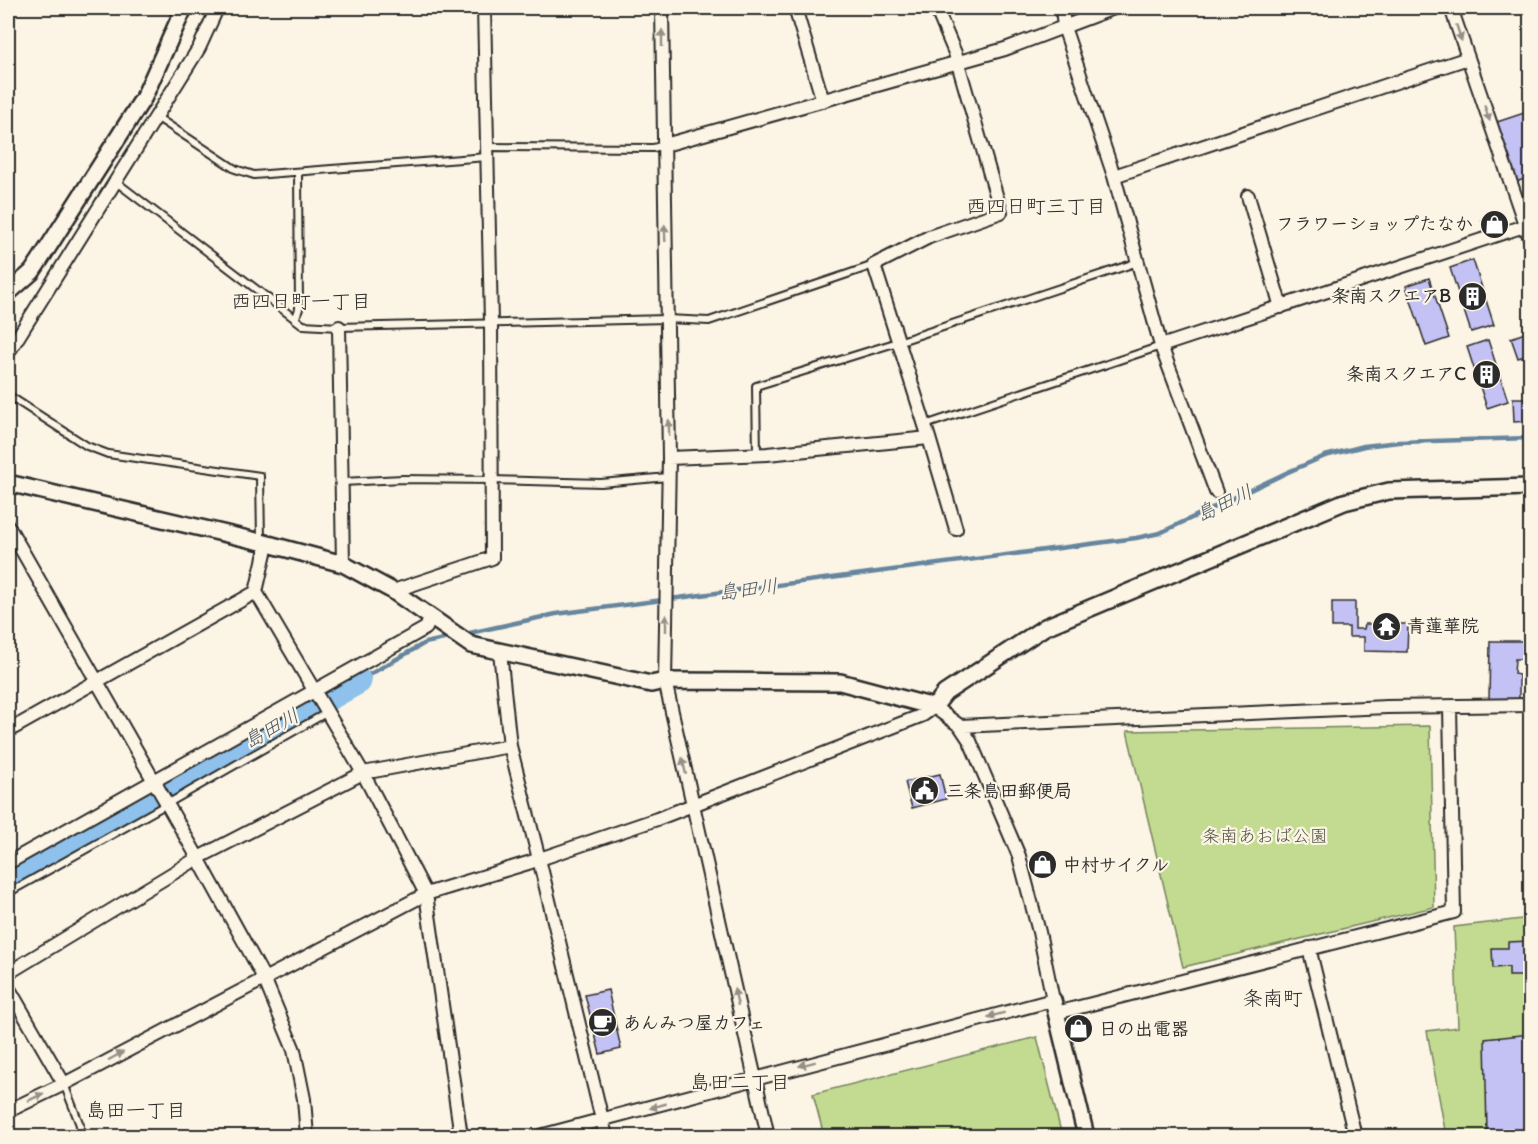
<svg xmlns="http://www.w3.org/2000/svg" width="1538" height="1144" font-family="Delius,'Klee One',sans-serif">
	<style>
		.green { fill: #c2db91; stroke: #76835e; stroke-width: 1.5 }
		.lines { fill: none; stroke-linecap: round; stroke-linejoin: round }
		.stream { stroke: #66859e; stroke-width: 4.5 }
		.river { stroke: #8ec1eb; stroke-width: 27 }
		.building { fill: #c4c2f4; stroke: #2b2b2b; stroke-width: 1.5 }
		.service-casing { stroke: #2b2b2b; stroke-width: 10 }
		.minor-casing { stroke: #2b2b2b; stroke-width: 16 }
		.tertiary-casing { stroke: #2b2b2b; stroke-width: 20 }
		.service { stroke: #fcf5e5; stroke-width: 6 }
		.minor { stroke: #fcf5e5; stroke-width: 12 }
		.tertiary { stroke: #fcf5e5; stroke-width: 15 }
		.oneway { fill: #949088 }
		.labels { text-anchor: middle; stroke-width: 4.5; stroke-linejoin: round; paint-order: stroke }
		.poi-label { font-size: 18px; font-weight: bold; fill: #2b2b2b; stroke: #fcf5e5; text-anchor: start }
		.park-label { font-size: 18px; fill: #515744; stroke: #fcf5e5 }
		.neighbourhood-label { font-size: 20px; fill: #2b2b2b; stroke: #fcf5e5 }
		.water-label { font-size: 20px; font-style: italic; fill: #495865; stroke: #fcf5e5 }
	</style>
	<rect width="100%" height="100%" fill="#fcf5e5"/>
	<filter id="ink" filterUnits="userSpaceOnUse"><feTurbulence type="fractalNoise" baseFrequency=".0167" numOctaves="2"/><feDisplacementMap in="SourceGraphic" scale="12" xChannelSelector="R" yChannelSelector="G"/><feConvolveMatrix kernelMatrix="1 2 1 2 8 2 1 2 1" color-interpolation-filters="sRGB"/></filter>
	<g filter="url(#ink)">
		<path class="green" d="M 1430,726 L 1434,907 L 1183,967 L 1127,731 Z
			M 1530,918 L 1530,1136 L 1446,1136 L 1427,1031 L 1458,1027 L 1454,927 Z
			M 1037,1037 L 1062,1136 L 824,1136 L 813,1094 Z"/>
		<g class="lines">
			<path class="stream" d="M 465,634 L 556,614 L 1136,538 L 1160,533 L 1288,472 L 1325,456 L 1364,446 L 1399,442 L 1530,438
				M 358,681 L 425,643 L 453,637"/>
			<path class="river" d="M 8,874 L 358,681"/>
		</g>
		<path class="building" d="M 1530,111 L 1530,177 L 1516,182 L 1497,122 Z
			M 1503,214 L 1507,228 L 1486,235 L 1482,220 Z
			M 1473,260 L 1494,325 L 1471,332 L 1450,268 Z
			M 1429,278 L 1449,338 L 1426,346 L 1406,286 Z
			M 1530,331 L 1530,354 L 1518,358 L 1511,338 Z
			M 1488,340 L 1508,401 L 1487,408 L 1467,347 Z
			M 1513,398 L 1530,398 L 1530,421 L 1514,422 Z
			M 1332,602 L 1355,602 L 1355,629 L 1364,629 L 1365,624 L 1408,624 L 1407,652 L 1364,651 L 1364,637 L 1349,637 L 1349,627 L 1332,627 Z
			M 1490,641 L 1526,641 L 1525,659 L 1515,659 L 1514,674 L 1519,675 L 1519,702 L 1489,702 Z
			M 940,774 L 946,799 L 912,808 L 905,782 Z
			M 1530,941 L 1530,976 L 1509,976 L 1509,967 L 1493,968 L 1492,948 L 1508,948 L 1508,942 Z
			M 608,990 L 621,1049 L 600,1054 L 585,995 Z
			M 1530,1034 L 1530,1132 L 1518,1133 L 1518,1136 L 1502,1136 L 1502,1133 L 1487,1133 L 1485,1039 Z"/>
		<g class="lines">
			<defs>
				<path id="service" d="M 155,116 L 235,169 L 254,175 L 487,157
					M 487,147 L 653,148 L 665,145
					M 115,181 L 303,325 L 339,327 L 667,319 L 709,321 L 874,265
					M 295,320 L 299,309 L 298,172
					M 8,395 L 87,446 L 108,454 L 260,476 L 261,540
					M 925,425 L 1161,346
					M 757,455 L 756,386 L 898,342 L 1138,262
					M 342,482 L 403,479 L 493,480 L 601,483 L 668,477
					M 8,893 L 167,804 L 326,713
					M 64,1084 L 80,1125 L 79,1136"/>
				<path id="minor" d="M 662,8 L 669,458 L 665,681 L 768,1136
					M 795,8 L 823,101
					M 936,8 L 955,53 L 1001,212 L 929,237 L 874,265 L 929,438 L 956,529
					M 1062,8 L 1064,27 L 1114,176 L 1161,346 L 1216,492
					M 1451,8 L 1530,239
					M 665,145 L 1005,49 L 1114,8
					M 1114,176 L 1468,58
					M 1248,196 L 1281,307
					M 339,327 L 343,564
					M 1161,346 L 1530,224
					M 8,353 L 199,48 L 215,13 L 215,8
					M 669,458 L 767,454 L 929,438
					M 8,526 L 198,858 L 264,978 L 294,1050 L 304,1099 L 307,1136
					M 267,544 L 256,592 L 363,773 L 426,894 L 461,1136
					M 393,591 L 492,558 L 491,322 L 484,8
					M 500,652 L 510,746 L 539,859 L 606,1136
					M 960,726 L 1387,707 L 1530,705
					M 8,731 L 256,592
					M 8,863 L 426,628 L 431,617
					M 1309,948 L 1355,1136
					M 8,973 L 198,858 L 363,773 L 510,746
					M 8,987 L 64,1084
					M 1056,1013 L 1454,912 L 1450,707
					M 8,1111 L 64,1084 L 426,894 L 528,863 L 657,819 L 923,715 L 934,707 L 960,726 L 970,741 L 1019,856 L 1039,932 L 1053,1000 L 540,1136"/>
				<path id="tertiary" d="M 8,293 L 32,272 L 40,260 L 144,97 L 184,8
					M 8,483 L 261,542 L 343,564 L 393,591 L 471,645 L 651,684 L 665,681 L 840,682 L 934,707 L 945,693 L 1045,627 L 1344,502 L 1389,491 L 1530,487
					M 1053,1000 L 1086,1136"/>
			</defs>
			<use href="#service" class="service-casing"/>
			<use href="#minor" class="minor-casing"/>
			<use href="#tertiary" class="tertiary-casing"/>
			<use href="#service" class="service"/>
			<use href="#minor" class="minor"/>
			<use href="#tertiary" class="tertiary"/>
		</g>
		<defs><path id="oneway-solid" d="M-6-.8H1V-3.2L6.5 0L1 3.2V.8H-6Z" transform="scale(1.5)"/></defs>
		<g class="oneway">
			<use href="#oneway-solid" transform="translate(1459 33) rotate(72)"/>
			<use href="#oneway-solid" transform="translate(662 38) rotate(-90)"/>
			<use href="#oneway-solid" transform="translate(1487 113) rotate(71)"/>
			<use href="#oneway-solid" transform="translate(665 233) rotate(-92)"/>
			<use href="#oneway-solid" transform="translate(669 428) rotate(-91)"/>
			<use href="#oneway-solid" transform="translate(666 623) rotate(-90)"/>
			<use href="#oneway-solid" transform="translate(684 766) rotate(-103)"/>
			<use href="#oneway-solid" transform="translate(736 997) rotate(-103)"/>
			<use href="#oneway-solid" transform="translate(996 1015) rotate(165)"/>
			<use href="#oneway-solid" transform="translate(116 1056) rotate(-28)"/>
			<use href="#oneway-solid" transform="translate(807 1064) rotate(165)"/>
			<use href="#oneway-solid" transform="translate(36 1097) rotate(-26)"/>
			<use href="#oneway-solid" transform="translate(658 1106) rotate(164)"/>
		</g>
	</g>
	<defs>
		<symbol id="shop-disc" viewBox="-11 -11 22 22"><circle r="9.5" fill="#2b2b2b" stroke="#fcf5e5"/><path d="M-5-2.5h2.3a2.7 3.5 0 0 1 5.4 0H5L5.5 6h-11ZM-1.5-2.5h3a1.5 2.3 0 0 0-3 0Z" fill="#fff"/></symbol>
		<symbol id="building-disc" viewBox="-11 -11 22 22"><circle r="9.5" fill="#2b2b2b" stroke="#fcf5e5"/><path d="M-4-6H4V6H1V3H-1V6H-4ZM-2.5-4.3h1.7v1.8h-1.7ZM.8-4.3h1.7v1.8H.8ZM-2.5-1h1.7V.8h-1.7ZM.8-1h1.7V.8H.8Z" fill="#fff"/></symbol>
		<symbol id="temple-disc" viewBox="-11 -11 22 22"><circle r="9.5" fill="#2b2b2b" stroke="#fcf5e5"/><path d="M0-6L5-2H3V0L6.5 2.5H4V6H1.5V3h-3V6H-4V2.5H-6.5L-3 0V-2H-5Z" fill="#fff"/></symbol>
		<symbol id="civic-disc" viewBox="-11 -11 22 22"><circle r="9.5" fill="#2b2b2b" stroke="#fcf5e5"/><path d="M-.6-6.5H3V-4.5H.6V-3L4-1V1h2V6H-6V1h2V-1L-.6-3ZM-1.2 2.5V6h2.4V2.5Z" fill="#fff"/></symbol>
		<symbol id="cafe-disc" viewBox="-11 -11 22 22"><circle r="9.5" fill="#2b2b2b" stroke="#fcf5e5"/><path d="M-5.5-4.5H6V0H3Q3 3.5 0 3.5H-2.5Q-5.5 3.5-5.5 0ZM3-3.2v2h1.7v-2ZM-6 4.5H4V6H-6Z" fill="#fff"/></symbol>
	</defs>
	<g fill-rule="evenodd">
		<use href="#shop-disc" x="1478" y="208" width="33" height="33"/>
		<use href="#building-disc" x="1456" y="280" width="33" height="33"/>
		<use href="#building-disc" x="1470" y="358" width="33" height="33"/>
		<use href="#temple-disc" x="1370" y="610" width="33" height="33"/>
		<use href="#civic-disc" x="908" y="774" width="33" height="33"/>
		<use href="#shop-disc" x="1026" y="848" width="33" height="33"/>
		<use href="#cafe-disc" x="586" y="1006" width="33" height="33"/>
		<use href="#shop-disc" x="1062" y="1012" width="33" height="33"/>
	</g>
	<g class="labels">
		<g class="poi-label">
			<text x="1473" y="230" text-anchor="end">フラワーショップたなか</text>
			<text x="1451" y="302" text-anchor="end">条南スクエアB</text>
			<text x="1466" y="380" text-anchor="end">条南スクエアC</text>
			<text x="1407" y="632">青蓮華院</text>
			<text x="946" y="797">三条島田郵便局</text>
			<text x="1063" y="871">中村サイクル</text>
			<text x="623" y="1029">あんみつ屋カフェ</text>
			<text x="1099" y="1035">日の出電器</text>
		</g>
		<g class="park-label">
			<text x="1265" y="842">条南あおば公園</text>
		</g>
		<g class="neighbourhood-label">
			<text x="1036" y="213">西四日町三丁目</text>
			<text x="301" y="308">西四日町一丁目</text>
			<text x="1273" y="1005">条南町</text>
			<text x="740" y="1089">島田二丁目</text>
			<text x="136" y="1117">島田一丁目</text>
		</g>
		<g class="water-label">
			<text transform="translate(1224 503) rotate(-25)" y="7">島田川</text>
			<text transform="translate(748 589) rotate(-7)" y="7">島田川</text>
			<text transform="translate(271 728) rotate(-29)" y="7">島田川</text>
		</g>
	</g>
	<rect width="1538" height="1144" fill="none" stroke="#fcf5e5" stroke-width="30"/>
	<rect x="15" y="15" width="1508" height="1114" fill="none" stroke="#2b2b2b" stroke-width="2" filter="url(#ink)"/>
</svg>
